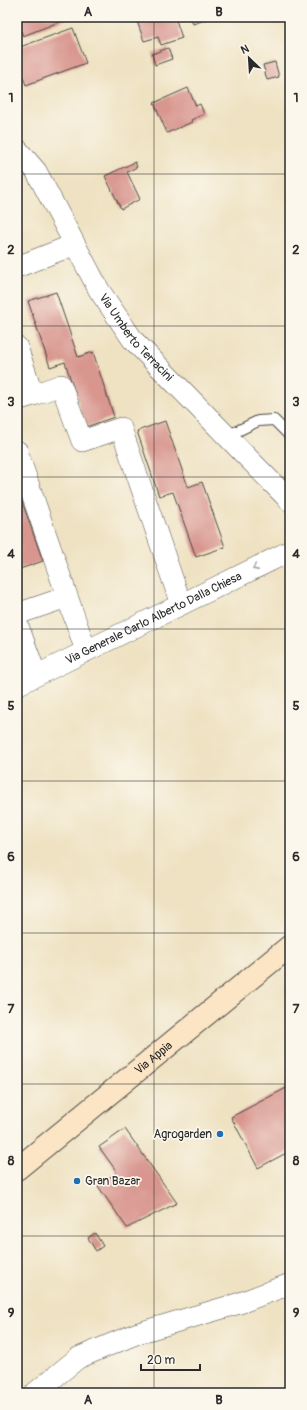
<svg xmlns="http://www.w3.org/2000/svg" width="307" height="1410" font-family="Pangolin,sans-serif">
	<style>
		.building { fill: #d8968f }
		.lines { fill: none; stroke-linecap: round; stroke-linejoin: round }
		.service-casing { stroke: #484642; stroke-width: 12 }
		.minor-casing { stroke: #484642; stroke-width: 22 }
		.secondary-casing { stroke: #484642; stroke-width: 24 }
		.service { stroke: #fff; stroke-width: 10 }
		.minor { stroke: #fff; stroke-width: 21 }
		.secondary { stroke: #fce5c4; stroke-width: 22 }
		.oneway { stroke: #a0a0a0 }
		.grid { fill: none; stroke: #2b2b2b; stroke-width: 1; stroke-opacity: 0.55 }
		.poi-dot { fill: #1f6fb2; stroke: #fbf7ec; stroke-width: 1.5 }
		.labels { text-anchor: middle; stroke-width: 3.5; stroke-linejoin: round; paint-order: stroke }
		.street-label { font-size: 12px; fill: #2b2b2b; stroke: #fbf7ec }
		.poi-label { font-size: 12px; fill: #2b2b2b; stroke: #fbf7ec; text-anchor: end }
		.neatline { fill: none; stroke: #2b2b2b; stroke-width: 1.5 }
		.grid-label { font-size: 13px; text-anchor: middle; font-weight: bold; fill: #2b2b2b }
	</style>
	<rect width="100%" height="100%" fill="#fbf7ec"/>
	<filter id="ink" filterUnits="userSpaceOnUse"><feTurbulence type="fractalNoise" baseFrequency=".025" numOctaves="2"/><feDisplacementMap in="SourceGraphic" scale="8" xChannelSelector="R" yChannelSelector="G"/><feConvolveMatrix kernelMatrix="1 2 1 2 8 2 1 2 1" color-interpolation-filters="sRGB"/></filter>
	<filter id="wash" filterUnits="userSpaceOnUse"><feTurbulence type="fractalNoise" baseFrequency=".012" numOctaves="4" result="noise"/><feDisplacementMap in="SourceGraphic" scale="16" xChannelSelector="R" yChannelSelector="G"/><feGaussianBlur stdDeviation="0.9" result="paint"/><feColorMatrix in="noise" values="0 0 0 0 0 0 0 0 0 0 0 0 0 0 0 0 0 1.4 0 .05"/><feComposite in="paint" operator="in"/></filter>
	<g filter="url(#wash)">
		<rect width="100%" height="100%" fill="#efe2c2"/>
		<g id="blocks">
			<path class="building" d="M 17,17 L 69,17 L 69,18 L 23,36 L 21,31 L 17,33 Z
				M 138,17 L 175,17 L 182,38 L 161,45 L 158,37 L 144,41 L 136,18 Z
				M 191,17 L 209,17 L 210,18 L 193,24 Z
				M 73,28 L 86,63 L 26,85 L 17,60 L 17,48 Z
				M 168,48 L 172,59 L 155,65 L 152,54 Z
				M 275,62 L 279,77 L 267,80 L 263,65 Z
				M 188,88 L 196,106 L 200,104 L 204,114 L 191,120 L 192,122 L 167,133 L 154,103 Z
				M 135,162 L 137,167 L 127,172 L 140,199 L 121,209 L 105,176 Z
				M 56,292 L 78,357 L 93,352 L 114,417 L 86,427 L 65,362 L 50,367 L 28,301 Z
				M 165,421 L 188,487 L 202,482 L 225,547 L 196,557 L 173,492 L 159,496 L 137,431 Z
				M 20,496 L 43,561 L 17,570 L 17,497 Z
				M 290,1086 L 290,1151 L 258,1168 L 231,1117 Z
				M 125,1129 L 177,1203 L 127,1228 L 98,1186 L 117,1172 L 99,1147 Z
				M 95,1233 L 103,1246 L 96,1251 L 88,1238 Z"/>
		</g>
	</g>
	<g filter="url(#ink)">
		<use href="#blocks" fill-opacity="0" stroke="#484642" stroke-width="1"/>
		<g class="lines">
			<defs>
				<path id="service" d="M 227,436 L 258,421 L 274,420 L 290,436
					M 282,492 L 290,480"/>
				<g id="minor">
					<path id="s1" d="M 17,149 L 36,171 L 99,290 L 133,340 L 290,501"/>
					<path d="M 17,267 L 73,245"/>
					<path d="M 17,347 L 33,395 L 17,400"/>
					<path d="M 33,395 L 61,385 L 82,441 L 121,428 L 181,604"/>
					<path d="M 17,451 L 86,651"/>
					<path d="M 17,614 L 67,597"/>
					<path d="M 17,623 L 36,675"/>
					<path id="s2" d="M 17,685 L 290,551"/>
					<path d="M 35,1393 L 78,1358 L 138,1333 L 240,1303 L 290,1284"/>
				</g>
				<g id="secondary">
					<path id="s3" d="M 17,1169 L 290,946"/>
				</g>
			</defs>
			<use href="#service" class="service-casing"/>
			<use href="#minor" class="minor-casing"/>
			<use href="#secondary" class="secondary-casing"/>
			<use href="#service" class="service"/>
			<use href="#minor" class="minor"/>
			<use href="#secondary" class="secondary"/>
		</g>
		<defs><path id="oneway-chevron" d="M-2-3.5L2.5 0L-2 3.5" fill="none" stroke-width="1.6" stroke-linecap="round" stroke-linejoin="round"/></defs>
		<use class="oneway" href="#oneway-chevron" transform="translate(255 568) rotate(154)"/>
	</g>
	<path class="grid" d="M 154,17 L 154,1393M 17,174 L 290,174M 17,326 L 290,326M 17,477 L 290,477M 17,629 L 290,629M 17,781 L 290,781M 17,933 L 290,933M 17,1084 L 290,1084M 17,1236 L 290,1236"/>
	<g class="poi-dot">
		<circle cx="220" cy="1134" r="4"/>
		<circle cx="77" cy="1181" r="4"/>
	</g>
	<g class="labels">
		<g class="street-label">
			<text dy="4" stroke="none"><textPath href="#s1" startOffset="224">Via Umberto Terracini</textPath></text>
			<text dy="4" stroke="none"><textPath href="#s2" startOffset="152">Via Generale Carlo Alberto Dalla Chiesa</textPath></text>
			<text dy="4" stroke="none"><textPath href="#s3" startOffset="176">Via Appia</textPath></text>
		</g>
		<g class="poi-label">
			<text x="212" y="1138">Agrogarden</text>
			<text x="85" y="1185" text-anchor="start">Gran Bazar</text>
		</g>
	</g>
	<rect width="307" height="1410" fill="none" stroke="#fbf7ec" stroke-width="44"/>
	<g transform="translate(249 58) rotate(335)" stroke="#fbf7ec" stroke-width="3" paint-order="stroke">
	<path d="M0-3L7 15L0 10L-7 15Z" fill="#2b2b2b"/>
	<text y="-6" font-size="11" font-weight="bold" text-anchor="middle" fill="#2b2b2b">N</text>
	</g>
	<path d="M141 1364v6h59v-6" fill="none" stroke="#2b2b2b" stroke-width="2"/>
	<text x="147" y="1364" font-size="12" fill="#2b2b2b" stroke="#fbf7ec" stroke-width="3" paint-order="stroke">20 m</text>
	<rect x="22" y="22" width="263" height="1366" class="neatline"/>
	<g class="grid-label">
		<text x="88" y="16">A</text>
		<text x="219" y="16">B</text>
		<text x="11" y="102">1</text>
		<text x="296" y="102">1</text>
		<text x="11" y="254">2</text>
		<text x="296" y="254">2</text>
		<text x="11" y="406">3</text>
		<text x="296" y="406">3</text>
		<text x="11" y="558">4</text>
		<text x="296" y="558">4</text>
		<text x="11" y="710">5</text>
		<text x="296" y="710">5</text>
		<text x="11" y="861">6</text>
		<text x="296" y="861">6</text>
		<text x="11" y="1013">7</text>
		<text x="296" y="1013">7</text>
		<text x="11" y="1165">8</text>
		<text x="296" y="1165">8</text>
		<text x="11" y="1317">9</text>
		<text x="296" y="1317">9</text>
		<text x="88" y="1404">A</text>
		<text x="219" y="1404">B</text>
	</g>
</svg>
